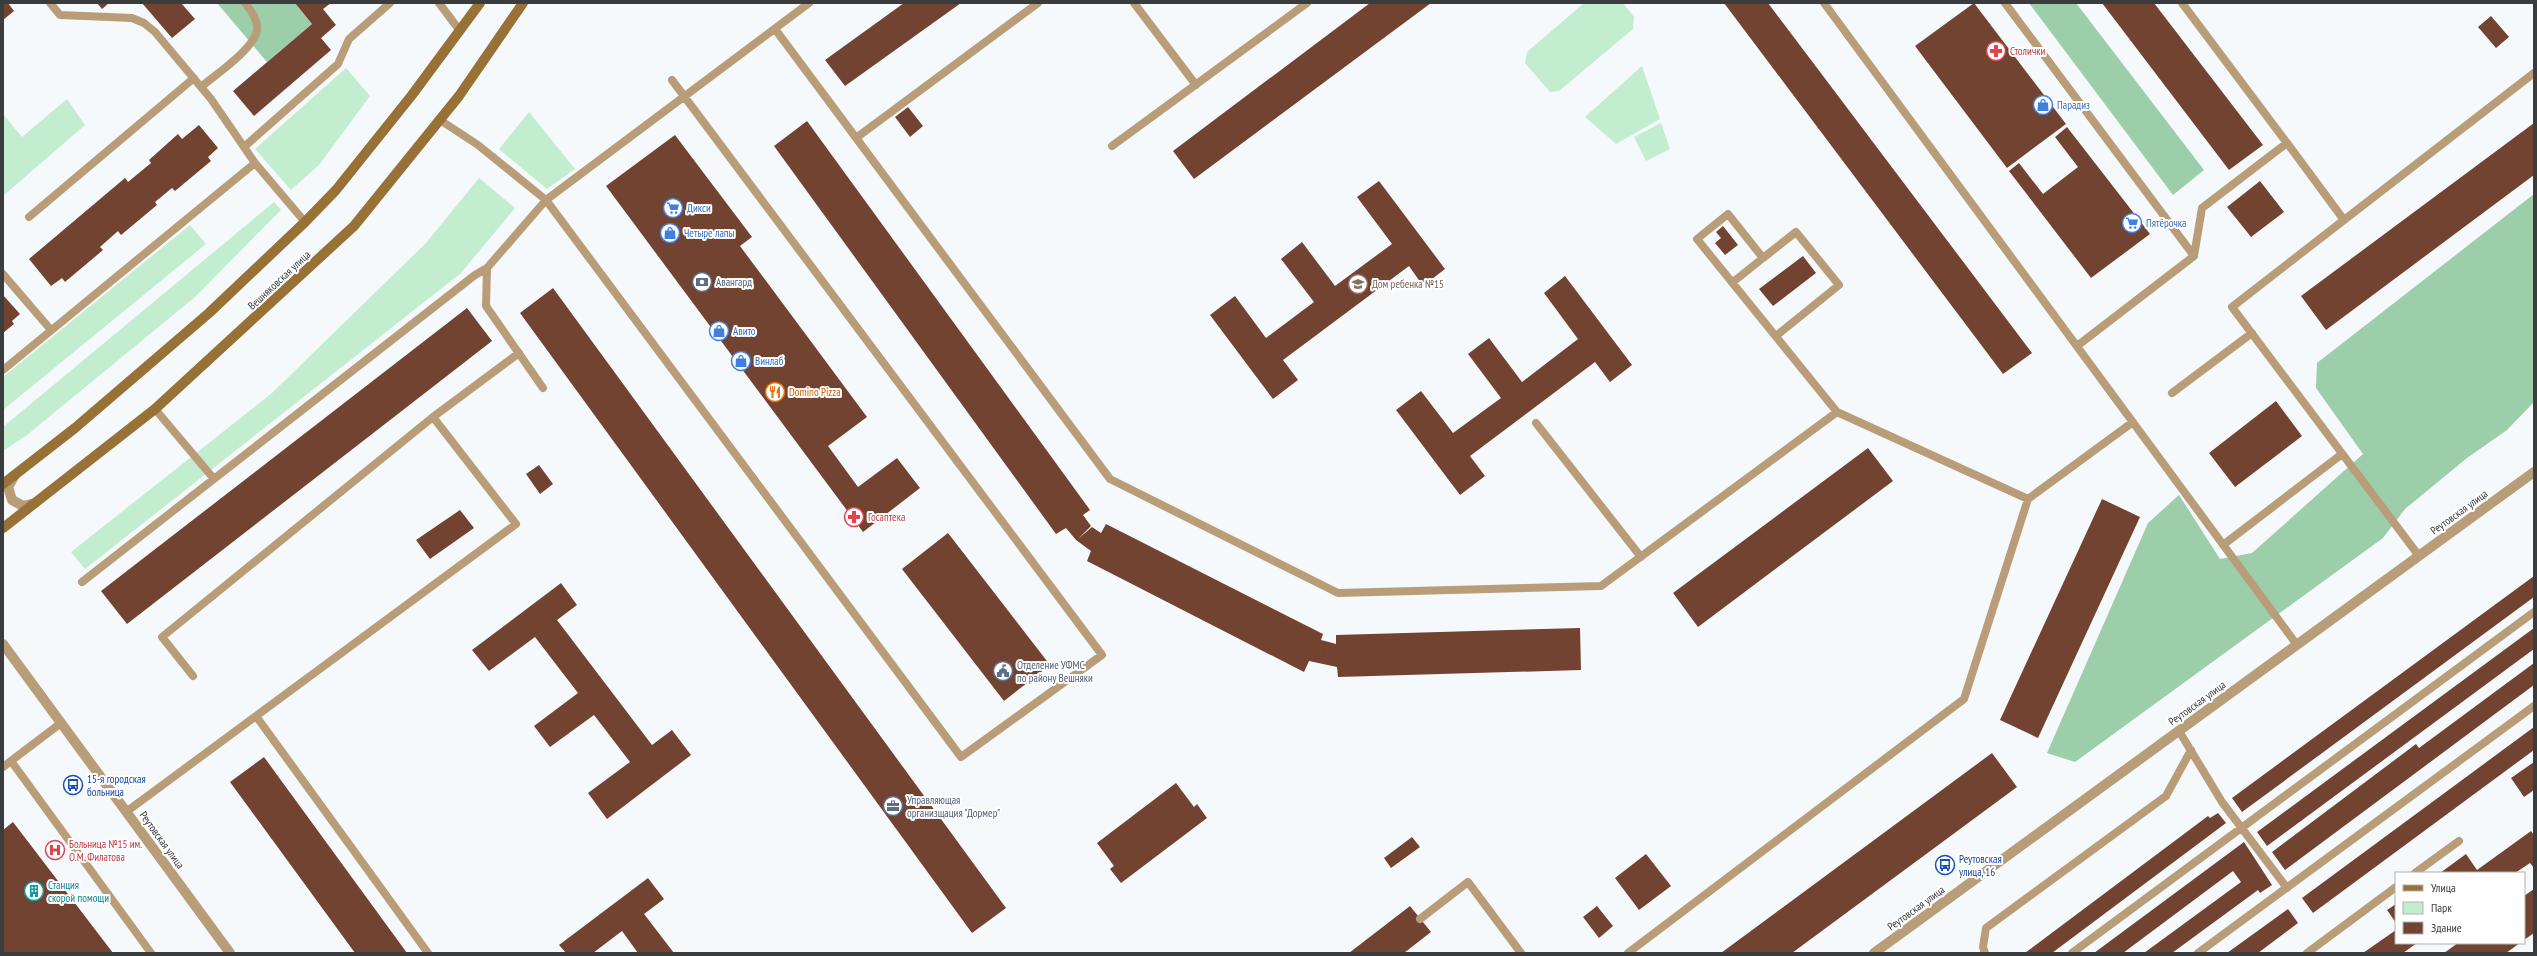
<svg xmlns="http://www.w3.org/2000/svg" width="2537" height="956" font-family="'PT Sans Narrow',sans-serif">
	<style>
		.green { fill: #c2edce }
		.forest { fill: #9cceaa }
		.building { fill: #734332 }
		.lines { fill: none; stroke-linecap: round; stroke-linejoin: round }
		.service { stroke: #b89d78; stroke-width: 8 }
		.minor { stroke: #b89d78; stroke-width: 10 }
		.tertiary { stroke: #b89d78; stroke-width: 10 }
		.secondary { stroke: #987136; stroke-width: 10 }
		.labels { text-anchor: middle; stroke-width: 4; stroke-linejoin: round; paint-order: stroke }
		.health-label { font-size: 11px; fill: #be3a42; stroke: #fff; text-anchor: start }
		.shop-label { font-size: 11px; fill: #366cbe; stroke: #fff; text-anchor: start }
		.street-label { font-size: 11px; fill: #3a3c3d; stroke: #fff }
		.service-label { font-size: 11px; fill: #4e5e75; stroke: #fff; text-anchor: start }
		.education-label { font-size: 11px; fill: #785e54; stroke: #fff; text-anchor: start }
		.food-label { font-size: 11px; fill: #c56008; stroke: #fff; text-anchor: start }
		.transit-label { font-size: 11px; fill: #164399; stroke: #fff; text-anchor: start }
		.culture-label { font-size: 11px; fill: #0d838f; stroke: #fff; text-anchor: start }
	</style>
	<rect width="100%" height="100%" fill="#f5f9fc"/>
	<path class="green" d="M 1584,3 L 1623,3 L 1634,17 L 1633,29 L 1559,91 L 1550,92 L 1525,63 L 1527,52 Z
		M 1642,66 L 1660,119 L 1616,144 L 1585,117 Z
		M 346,68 L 370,96 L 319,165 L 291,190 L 255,149 Z
		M 67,99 L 85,125 L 3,196 L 3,114 L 22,137 Z
		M 529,112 L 575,169 L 547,189 L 499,149 Z
		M 1661,123 L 1670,149 L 1646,161 L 1634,137 Z
		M 479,178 L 515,208 L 461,273 L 85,569 L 71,552 L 272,393 L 426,243 Z
		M 274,202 L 281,210 L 195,297 L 27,435 L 3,451 L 3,427 Z
		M 190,225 L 206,244 L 3,410 L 3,377 Z"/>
	<path class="forest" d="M 217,3 L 295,3 L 312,24 L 267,62 Z
		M 2029,3 L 2076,3 L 2204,170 L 2173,195 Z
		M 2534,194 L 2534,402 L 2507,430 L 2467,458 L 2405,509 L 2383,538 L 2075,762 L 2047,753 L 2148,523 L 2179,495 L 2220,559 L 2252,553 L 2363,454 L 2316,388 L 2317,363 Z"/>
	<path class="building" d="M 3,3 L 8,3 L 14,11 L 3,20 Z
		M 97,3 L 109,3 L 102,9 Z
		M 142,3 L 181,3 L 195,19 L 172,38 Z
		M 295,3 L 331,3 L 323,9 L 336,25 L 321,38 L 331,50 L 254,116 L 233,91 L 312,24 Z
		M 904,3 L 961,3 L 845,86 L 825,60 Z
		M 1370,3 L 1431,3 L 1194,179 L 1173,151 Z
		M 1724,3 L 1768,3 L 2032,353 L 2003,374 Z
		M 1974,3 L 2066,124 L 2007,168 L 1915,46 Z
		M 2102,3 L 2154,3 L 2263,145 L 2229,170 Z
		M 2491,16 L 2509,37 L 2496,48 L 2478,27 Z
		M 908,107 L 923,126 L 910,137 L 895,117 Z
		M 807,121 L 1090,510 L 1083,515 L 1091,526 L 1078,539 L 1092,527 L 1101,533 L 1106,524 L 1323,634 L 1321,640 L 1329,642 L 1327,651 L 1329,642 L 1336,644 L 1336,635 L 1580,628 L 1581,670 L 1338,677 L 1337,667 L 1309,661 L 1304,672 L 1087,561 L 1091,551 L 1076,540 L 1066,528 L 1056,534 L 774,146 Z
		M 2534,123 L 2534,175 L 2326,330 L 2301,296 Z
		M 199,125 L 218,148 L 208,157 L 211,161 L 175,191 L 172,188 L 155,202 L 157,205 L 121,235 L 118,231 L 100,247 L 103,250 L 65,282 L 62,278 L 51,286 L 29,259 L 125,178 L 128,182 L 151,163 L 149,160 L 178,134 L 182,139 Z
		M 2067,127 L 2150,234 L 2091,278 L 2009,171 L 2019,163 L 2043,194 L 2078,167 L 2055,137 Z
		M 675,135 L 752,237 L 740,246 L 867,417 L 828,446 L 858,487 L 897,458 L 920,488 L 863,532 L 606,186 Z
		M 1379,181 L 1445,269 L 1423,286 L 1409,266 L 1283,360 L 1298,380 L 1273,399 L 1210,315 L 1235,296 L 1266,338 L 1314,302 L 1281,259 L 1302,242 L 1335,286 L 1392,244 L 1357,197 Z
		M 2260,181 L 2284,212 L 2251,237 L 2227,207 Z
		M 1723,226 L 1738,245 L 1725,255 L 1715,243 L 1721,238 L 1716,232 Z
		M 1803,256 L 1816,273 L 1773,306 L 1759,289 Z
		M 1565,276 L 1632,365 L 1610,382 L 1595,362 L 1470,456 L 1485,476 L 1460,495 L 1396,410 L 1421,391 L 1453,433 L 1501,398 L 1468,354 L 1489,338 L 1522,382 L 1578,339 L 1544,293 Z
		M 553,288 L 1006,908 L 972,933 L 520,313 Z
		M 3,295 L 20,314 L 12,321 L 14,324 L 3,333 Z
		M 467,308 L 492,341 L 127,624 L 101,591 Z
		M 2276,401 L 2302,436 L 2235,487 L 2209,453 Z
		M 1868,448 L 1893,481 L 1698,627 L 1673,593 Z
		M 539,465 L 553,484 L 540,494 L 526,474 Z
		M 2102,499 L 2140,517 L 2038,738 L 2000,720 Z
		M 460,510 L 474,528 L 430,559 L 416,540 Z
		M 948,533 L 1050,665 L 1004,701 L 902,569 Z
		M 2534,576 L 2534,597 L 2242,812 L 2232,798 Z
		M 561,583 L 577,605 L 557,620 L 652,745 L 672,730 L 691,755 L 607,819 L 588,793 L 630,762 L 594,715 L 550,747 L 534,726 L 578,693 L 535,637 L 489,671 L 472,650 Z
		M 2534,628 L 2534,649 L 2267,846 L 2257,832 Z
		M 2534,663 L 2534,685 L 2285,870 L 2272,852 L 2416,744 L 2419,748 Z
		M 2534,727 L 2534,750 L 2313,913 L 2302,898 Z
		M 1992,753 L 2017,787 L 1792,953 L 1721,953 Z
		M 264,757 L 407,953 L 355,953 L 230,782 Z
		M 2534,762 L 2534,790 L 2524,797 L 2511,778 Z
		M 1176,783 L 1194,807 L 1197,804 L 1207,818 L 1121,883 L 1110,869 L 1114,866 L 1097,843 Z
		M 2218,813 L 2226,823 L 2052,953 L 2025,953 L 2208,816 L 2210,818 Z
		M 13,822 L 113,953 L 3,953 L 3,830 Z
		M 2531,831 L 2534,835 L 2534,868 L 2530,863 L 2515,873 L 2440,873 L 2466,854 L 2477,870 Z
		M 1412,837 L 1420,847 L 1391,868 L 1384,858 Z
		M 2244,842 L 2272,885 L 2260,893 L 2258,890 L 2172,953 L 2144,953 L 2241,882 L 2233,871 L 2123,953 L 2094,953 Z
		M 1646,854 L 1671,886 L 1639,910 L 1615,878 Z
		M 648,878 L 664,899 L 644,914 L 674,953 L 638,953 L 622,931 L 593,953 L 566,953 L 559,945 Z
		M 2534,889 L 2534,933 L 2524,940 L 2524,896 Z
		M 2396,904 L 2396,923 L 2387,910 Z
		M 1410,906 L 1431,932 L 1404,953 L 1349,953 Z
		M 1597,906 L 1613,926 L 1599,938 L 1583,917 Z
		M 2288,909 L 2298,923 L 2258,953 L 2227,953 Z
		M 2396,930 L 2396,943 L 2417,943 L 2403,953 L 2363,953 Z
		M 2458,943 L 2520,943 L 2506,953 L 2444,953 Z"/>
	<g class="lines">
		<path class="service" d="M 50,3 L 60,15 L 132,18 L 144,23 L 155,32 L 211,99 L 255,163 L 305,222
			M 439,3 L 460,31
			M 1134,3 L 1196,85
			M 1824,3 L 2297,645
			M 2005,3 L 2194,256
			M 2182,3 L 2287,143
			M 775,29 L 1110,479 L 1338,593 L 1601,586 L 1837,412 L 2028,499 L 2133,422
			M 201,87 C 215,75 255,48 257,30 C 258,20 251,10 245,3
			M 440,120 L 478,145 L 546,200 L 961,757 L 1102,655 L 672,80
			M 856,138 L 1038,3
			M 1112,146 L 1307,3
			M 244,147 L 338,64 L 349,39 L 390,3
			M 29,217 L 194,78
			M 2344,220 L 2534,73
			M 487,268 L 486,306 L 543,388
			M 3,274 L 51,330
			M 1733,282 L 1763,258
			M 1776,336 L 1839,285 L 1796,232 L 1763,258 L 1728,214 L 1697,239 L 1837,412
			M 2077,346 L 2194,256 L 2202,208 L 2287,143 L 2344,220 L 2232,307 L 2419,556
			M 3,370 L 255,163
			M 2172,393 L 2252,333
			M 155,409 L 214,479
			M 1536,423 L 1641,557
			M 2223,545 L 2342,454
			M 82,582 L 475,275 L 487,268 L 546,200 L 809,3
			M 193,676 L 162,637 L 433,417
			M 256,716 L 428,953
			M 2179,731 L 2222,802 L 2287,888
			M 11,761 L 151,953
			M 3,767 L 61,723
			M 126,812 L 516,524 L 433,417 L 519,353
			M 2415,873 L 2459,841
			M 1420,919 L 1468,882 L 1521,953
			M 1628,953 L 1964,699 L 2028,499
			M 1985,953 L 1983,947 L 1986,928 L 2166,796 L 2191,750
			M 2072,953 L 2534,612
			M 2198,953 L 2534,706
			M 2307,953 L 2396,887"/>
		<path class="minor" d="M 15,475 L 8,487 L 12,500 L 23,506 L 35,503"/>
		<path class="tertiary" d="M 3,644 L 230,953
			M 1874,953 L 2534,472"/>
		<path class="secondary" d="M 3,484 L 75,428 L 209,313 L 305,222 L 336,190 L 412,95 L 480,3
			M 3,528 L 155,409 L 354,226 L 459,96 L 523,3"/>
	</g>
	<defs>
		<symbol id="pharmacy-ring" viewBox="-11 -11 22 22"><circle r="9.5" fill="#fff" stroke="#e0444e" stroke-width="1.5"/><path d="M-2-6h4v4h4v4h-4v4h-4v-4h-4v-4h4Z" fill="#e0444e"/></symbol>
		<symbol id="shop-ring" viewBox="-11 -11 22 22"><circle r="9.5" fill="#fff" stroke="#3f7fe0" stroke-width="1.5"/><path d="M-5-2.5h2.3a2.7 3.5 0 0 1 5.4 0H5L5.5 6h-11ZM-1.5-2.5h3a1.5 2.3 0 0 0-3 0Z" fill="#3f7fe0"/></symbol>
		<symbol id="supermarket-ring" viewBox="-11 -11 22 22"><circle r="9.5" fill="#fff" stroke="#3f7fe0" stroke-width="1.5"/><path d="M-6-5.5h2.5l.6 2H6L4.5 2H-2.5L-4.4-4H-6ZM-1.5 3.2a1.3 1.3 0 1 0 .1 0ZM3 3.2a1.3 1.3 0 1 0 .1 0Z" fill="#3f7fe0"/></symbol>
		<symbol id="bank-ring" viewBox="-11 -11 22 22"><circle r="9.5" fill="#fff" stroke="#5c6f8a" stroke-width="1.5"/><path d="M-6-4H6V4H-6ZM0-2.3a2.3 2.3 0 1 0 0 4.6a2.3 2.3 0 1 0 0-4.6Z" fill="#5c6f8a"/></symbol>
		<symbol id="school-ring" viewBox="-11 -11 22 22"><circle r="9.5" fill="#fff" stroke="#8d6e63" stroke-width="1.5"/><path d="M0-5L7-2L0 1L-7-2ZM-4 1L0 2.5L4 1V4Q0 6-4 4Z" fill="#8d6e63"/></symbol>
		<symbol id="restaurant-ring" viewBox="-11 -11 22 22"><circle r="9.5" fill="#fff" stroke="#e8710a" stroke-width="1.5"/><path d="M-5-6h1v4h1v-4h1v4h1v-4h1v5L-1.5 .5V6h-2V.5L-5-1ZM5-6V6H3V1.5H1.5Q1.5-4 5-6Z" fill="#e8710a"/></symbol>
		<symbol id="civic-ring" viewBox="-11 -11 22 22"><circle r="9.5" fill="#fff" stroke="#5c6f8a" stroke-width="1.5"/><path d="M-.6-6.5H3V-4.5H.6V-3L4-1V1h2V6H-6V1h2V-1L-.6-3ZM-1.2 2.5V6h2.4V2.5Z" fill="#5c6f8a"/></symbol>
		<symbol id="bus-ring" viewBox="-11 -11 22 22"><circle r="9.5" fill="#fff" stroke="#1a4fb4" stroke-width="1.5"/><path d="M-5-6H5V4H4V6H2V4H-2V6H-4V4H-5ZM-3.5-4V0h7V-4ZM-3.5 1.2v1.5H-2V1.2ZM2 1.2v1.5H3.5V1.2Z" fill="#1a4fb4"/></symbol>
		<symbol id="office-ring" viewBox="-11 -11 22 22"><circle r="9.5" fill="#fff" stroke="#5c6f8a" stroke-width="1.5"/><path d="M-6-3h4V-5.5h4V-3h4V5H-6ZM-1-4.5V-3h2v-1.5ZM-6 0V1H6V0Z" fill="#5c6f8a"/></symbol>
		<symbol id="hospital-ring" viewBox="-11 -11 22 22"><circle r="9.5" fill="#fff" stroke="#e0444e" stroke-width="1.5"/><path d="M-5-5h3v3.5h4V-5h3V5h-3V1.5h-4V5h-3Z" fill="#e0444e"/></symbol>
		<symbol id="building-ring" viewBox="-11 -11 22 22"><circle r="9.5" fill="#fff" stroke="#0f9aa8" stroke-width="1.5"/><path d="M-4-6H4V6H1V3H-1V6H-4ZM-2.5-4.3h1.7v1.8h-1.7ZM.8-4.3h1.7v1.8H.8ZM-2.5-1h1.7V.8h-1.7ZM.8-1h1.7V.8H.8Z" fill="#0f9aa8"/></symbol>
	</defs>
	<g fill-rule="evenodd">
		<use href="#pharmacy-ring" x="1985" y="40" width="22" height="22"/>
		<use href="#shop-ring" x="2032" y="94" width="22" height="22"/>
		<use href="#supermarket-ring" x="662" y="197" width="22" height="22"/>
		<use href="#supermarket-ring" x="2121" y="212" width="22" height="22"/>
		<use href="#shop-ring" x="659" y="222" width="22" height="22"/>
		<use href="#bank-ring" x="691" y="271" width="22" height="22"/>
		<use href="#school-ring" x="1347" y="273" width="22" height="22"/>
		<use href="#shop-ring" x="708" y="320" width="22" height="22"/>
		<use href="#shop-ring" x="730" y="350" width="22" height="22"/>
		<use href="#restaurant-ring" x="764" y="381" width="22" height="22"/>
		<use href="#pharmacy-ring" x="843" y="506" width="22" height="22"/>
		<use href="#civic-ring" x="992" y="660" width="22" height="22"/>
		<use href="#bus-ring" x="62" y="774" width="22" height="22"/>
		<use href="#office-ring" x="882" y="795" width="22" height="22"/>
		<use href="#hospital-ring" x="44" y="839" width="22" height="22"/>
		<use href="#bus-ring" x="1934" y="854" width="22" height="22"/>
		<use href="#building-ring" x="23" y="880" width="22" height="22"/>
	</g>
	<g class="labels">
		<g class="health-label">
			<text x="2010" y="55">Столички</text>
			<text x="868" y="521">Госаптека</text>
			<text x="69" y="848">Больница №15 им.<tspan x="69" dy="13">О.М. Филатова</tspan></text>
		</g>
		<g class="shop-label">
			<text x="2057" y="109">Парадиз</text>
			<text x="687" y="212">Дикси</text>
			<text x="2146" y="227">Пятёрочка</text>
			<text x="684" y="237">Четыре лапы</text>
			<text x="733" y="335">Авито</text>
			<text x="755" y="365">Винлаб</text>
		</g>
		<g class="street-label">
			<text transform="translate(279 280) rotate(-43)" y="4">Вешняковская улица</text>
			<text transform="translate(2459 512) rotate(-36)" y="4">Реутовская улица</text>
			<text transform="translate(2197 703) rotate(-36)" y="4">Реутовская улица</text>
			<text transform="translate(162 840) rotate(54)" y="4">Реутовская улица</text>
			<text transform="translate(1916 908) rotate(-36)" y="4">Реутовская улица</text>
		</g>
		<g class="service-label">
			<text x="716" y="286">Авангард</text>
			<text x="1017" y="669">Отделение УФМС<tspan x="1017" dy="13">по району Вешняки</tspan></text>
			<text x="907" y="804">Управляющая<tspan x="907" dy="13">организщация "Дормер"</tspan></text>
		</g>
		<g class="education-label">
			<text x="1372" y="288">Дом ребенка №15</text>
		</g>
		<g class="food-label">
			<text x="789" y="396">Domino Pizza</text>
		</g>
		<g class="transit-label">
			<text x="87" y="783">15-я городская<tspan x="87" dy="13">больница</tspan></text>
			<text x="1959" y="863">Реутовская<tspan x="1959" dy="13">улица, 16</tspan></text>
		</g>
		<g class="culture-label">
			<text x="48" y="889">Станция<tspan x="48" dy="13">скорой помощи</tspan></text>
		</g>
	</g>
	<rect width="2537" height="956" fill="none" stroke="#3a3c3d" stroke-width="8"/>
	<rect x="2395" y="872" width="130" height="72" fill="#ffffff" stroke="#b0b1b1"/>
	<rect x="2403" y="885" width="20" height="6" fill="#987136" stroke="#b0b1b1"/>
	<text x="2431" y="892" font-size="12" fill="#3a3c3d">Улица</text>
	<rect x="2403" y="902" width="20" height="12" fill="#c2edce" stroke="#b0b1b1"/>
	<text x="2431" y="912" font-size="12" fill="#3a3c3d">Парк</text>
	<rect x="2403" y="922" width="20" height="12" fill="#734332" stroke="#b0b1b1"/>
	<text x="2431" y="932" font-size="12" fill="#3a3c3d">Здание</text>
</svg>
